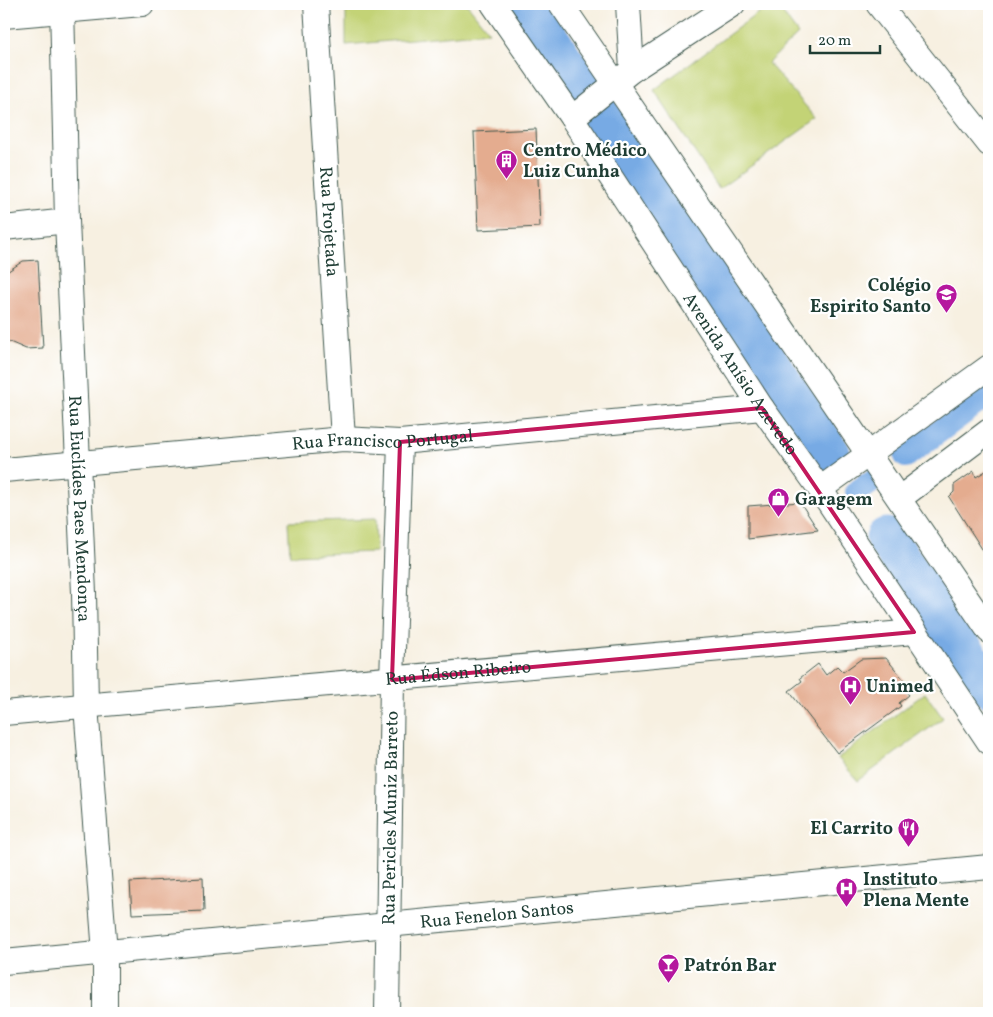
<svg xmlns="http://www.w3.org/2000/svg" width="993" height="1017" font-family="Vollkorn,serif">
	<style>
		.green { fill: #c3d376; stroke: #718855 }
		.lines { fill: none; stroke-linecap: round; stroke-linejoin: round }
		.canal { stroke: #77aae4; stroke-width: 24 }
		.river { stroke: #77aae4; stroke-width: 41 }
		.building { fill: #e4ac8f }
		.minor-casing { stroke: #3f584e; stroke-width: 26 }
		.minor { stroke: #fff; stroke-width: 24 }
		.marked { fill: none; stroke: #c2185b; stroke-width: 4; stroke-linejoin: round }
		.labels { text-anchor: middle; stroke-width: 4.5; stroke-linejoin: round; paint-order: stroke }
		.poi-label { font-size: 18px; font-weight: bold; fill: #1f3d34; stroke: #fff; text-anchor: start }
		.street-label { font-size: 18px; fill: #1f3d34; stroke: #fff }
	</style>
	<rect width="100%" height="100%" fill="#fff"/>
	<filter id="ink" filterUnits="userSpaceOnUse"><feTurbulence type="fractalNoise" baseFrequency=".02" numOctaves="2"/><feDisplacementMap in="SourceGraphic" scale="10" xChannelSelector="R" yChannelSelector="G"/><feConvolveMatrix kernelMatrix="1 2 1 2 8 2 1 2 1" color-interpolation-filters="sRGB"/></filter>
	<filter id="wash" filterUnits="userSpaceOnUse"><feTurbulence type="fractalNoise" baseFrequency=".0096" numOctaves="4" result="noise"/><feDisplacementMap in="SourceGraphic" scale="20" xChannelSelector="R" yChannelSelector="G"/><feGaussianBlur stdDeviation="1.12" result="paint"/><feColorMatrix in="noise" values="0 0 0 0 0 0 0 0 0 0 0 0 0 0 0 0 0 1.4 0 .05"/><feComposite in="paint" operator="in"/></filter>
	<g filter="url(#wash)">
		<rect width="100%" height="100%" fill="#f7f0e1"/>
		<path class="green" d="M 346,4 L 467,4 L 489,32 L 346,45 Z
			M 770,4 L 776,4 L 798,34 L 768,63 L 817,119 L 719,189 L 654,90 Z
			M 375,519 L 376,552 L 290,555 L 288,522 Z
			M 925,693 L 943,718 L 858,781 L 838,758 Z"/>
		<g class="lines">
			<path class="canal" d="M 906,456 L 989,394
				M 857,492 L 871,482"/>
			<path class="river" d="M 525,4 L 830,453
				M 886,538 L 989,687"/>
		</g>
		<g id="blocks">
			<path class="building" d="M 536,129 L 540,227 L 478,230 L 474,132 Z
				M 38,260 L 43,348 L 26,349 L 5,340 L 4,274 L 23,261 Z
				M 989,469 L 989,560 L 949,497 L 954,492 L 954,485 L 974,471 L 976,477 Z
				M 800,502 L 818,530 L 748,539 L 748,506 Z
				M 886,658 L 904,680 L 899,683 L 909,695 L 899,703 L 901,706 L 837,753 L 789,691 L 802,681 L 800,678 L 818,664 L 826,675 L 837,666 L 843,672 L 861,659 Z
				M 203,878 L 204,911 L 132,914 L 130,882 Z"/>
		</g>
	</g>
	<g filter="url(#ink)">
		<use href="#blocks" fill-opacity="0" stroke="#3f584e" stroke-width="1"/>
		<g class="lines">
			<defs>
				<g id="minor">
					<path id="s1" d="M 62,4 L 67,221 L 84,593 L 86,706 L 105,953 L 105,1013"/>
					<path id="s2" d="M 316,4 L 343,439"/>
					<path id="s3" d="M 493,4 L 572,118 L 762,408 L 820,489 L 989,742"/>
					<path d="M 561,4 L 989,631"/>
					<path d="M 628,4 L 632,70"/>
					<path d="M 878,4 L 989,144"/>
					<path d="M 4,16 L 142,4"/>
					<path d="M 572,118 L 632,70 L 733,4"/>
					<path d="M 4,228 L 67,221"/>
					<path id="s4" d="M 4,470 L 343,439 L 400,442 L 762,408"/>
					<path d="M 820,489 L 989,367"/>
					<path d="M 900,498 L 989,431"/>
					<path id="s5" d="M 4,713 L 914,632"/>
					<path id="s6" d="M 4,962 L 989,867"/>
					<path id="s7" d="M 387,1013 L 392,680 L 400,442"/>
				</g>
			</defs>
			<use href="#minor" class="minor-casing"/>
			<use href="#minor" class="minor"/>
		</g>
	</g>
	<path class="marked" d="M 762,408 L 914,632 L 392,680 L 400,442 Z"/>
	<defs>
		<symbol id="building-pin" viewBox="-11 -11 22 30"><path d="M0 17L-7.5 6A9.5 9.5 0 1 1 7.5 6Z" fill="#b5179e" stroke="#fff"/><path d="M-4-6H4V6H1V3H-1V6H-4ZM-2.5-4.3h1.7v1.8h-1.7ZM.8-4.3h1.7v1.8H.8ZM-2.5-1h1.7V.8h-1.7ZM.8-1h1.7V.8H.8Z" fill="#fff"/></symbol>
		<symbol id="school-pin" viewBox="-11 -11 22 30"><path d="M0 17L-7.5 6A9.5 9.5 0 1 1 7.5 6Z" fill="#b5179e" stroke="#fff"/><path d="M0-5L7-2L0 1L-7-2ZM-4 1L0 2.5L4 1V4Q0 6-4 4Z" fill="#fff"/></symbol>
		<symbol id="shop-pin" viewBox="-11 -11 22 30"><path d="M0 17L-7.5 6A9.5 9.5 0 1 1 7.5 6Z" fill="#b5179e" stroke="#fff"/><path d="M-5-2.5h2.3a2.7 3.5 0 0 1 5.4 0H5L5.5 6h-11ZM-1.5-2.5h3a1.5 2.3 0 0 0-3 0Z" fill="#fff"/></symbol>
		<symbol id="hospital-pin" viewBox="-11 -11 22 30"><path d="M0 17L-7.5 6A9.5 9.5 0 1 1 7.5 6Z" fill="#b5179e" stroke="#fff"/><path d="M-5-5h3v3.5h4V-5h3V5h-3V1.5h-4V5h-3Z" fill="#fff"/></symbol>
		<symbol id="restaurant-pin" viewBox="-11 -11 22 30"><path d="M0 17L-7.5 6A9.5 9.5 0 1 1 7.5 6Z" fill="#b5179e" stroke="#fff"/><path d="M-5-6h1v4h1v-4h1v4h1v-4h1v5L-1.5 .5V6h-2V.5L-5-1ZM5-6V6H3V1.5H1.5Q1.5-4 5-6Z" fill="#fff"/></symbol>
		<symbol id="bar-pin" viewBox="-11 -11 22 30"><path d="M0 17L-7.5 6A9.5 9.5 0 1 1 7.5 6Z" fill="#b5179e" stroke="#fff"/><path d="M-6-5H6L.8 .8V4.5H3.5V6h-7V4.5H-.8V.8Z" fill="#fff"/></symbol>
	</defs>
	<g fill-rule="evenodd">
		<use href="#building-pin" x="494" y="148" width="25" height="34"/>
		<use href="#school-pin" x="934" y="282" width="25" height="34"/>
		<use href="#shop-pin" x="766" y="486" width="25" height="34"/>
		<use href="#hospital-pin" x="838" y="674" width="25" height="34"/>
		<use href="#restaurant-pin" x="896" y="816" width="25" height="34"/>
		<use href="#hospital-pin" x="834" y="876" width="25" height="34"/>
		<use href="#bar-pin" x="656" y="952" width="25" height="34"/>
	</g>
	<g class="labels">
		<g class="poi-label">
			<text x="523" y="156">Centro Médico<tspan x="523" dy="21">Luiz Cunha</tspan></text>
			<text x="931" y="291" text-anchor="end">Colégio<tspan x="931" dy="21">Espirito Santo</tspan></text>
			<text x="795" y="505">Garagem</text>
			<text x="866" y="692">Unimed</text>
			<text x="893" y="834" text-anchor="end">El Carrito</text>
			<text x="863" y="885">Instituto<tspan x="863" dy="21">Plena Mente</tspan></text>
			<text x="684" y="971">Patrón Bar</text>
		</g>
		<g class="street-label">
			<text dy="6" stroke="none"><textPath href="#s2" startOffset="218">Rua Projetada</textPath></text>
			<text dy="6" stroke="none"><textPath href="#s3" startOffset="445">Avenida Anísio Azevedo</textPath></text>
			<text dy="6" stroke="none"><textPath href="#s4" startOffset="380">Rua Francisco Portugal</textPath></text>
			<text dy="6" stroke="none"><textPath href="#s1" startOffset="505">Rua Euclídes Paes Mendonça</textPath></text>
			<text dy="6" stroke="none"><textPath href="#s5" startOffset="456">Rua Édson Ribeiro</textPath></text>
			<text dy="6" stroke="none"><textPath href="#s7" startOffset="195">Rua Pericles Muniz Barreto</textPath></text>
			<text dy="6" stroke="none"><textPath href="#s6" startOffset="495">Rua Fenelon Santos</textPath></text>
		</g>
	</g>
	<rect width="993" height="1017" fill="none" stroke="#fff" stroke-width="20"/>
	<path d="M810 45v8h70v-8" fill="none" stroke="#1f3d34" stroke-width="2.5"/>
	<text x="818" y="45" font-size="15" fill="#1f3d34" stroke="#ffffff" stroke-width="4" paint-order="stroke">20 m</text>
</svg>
